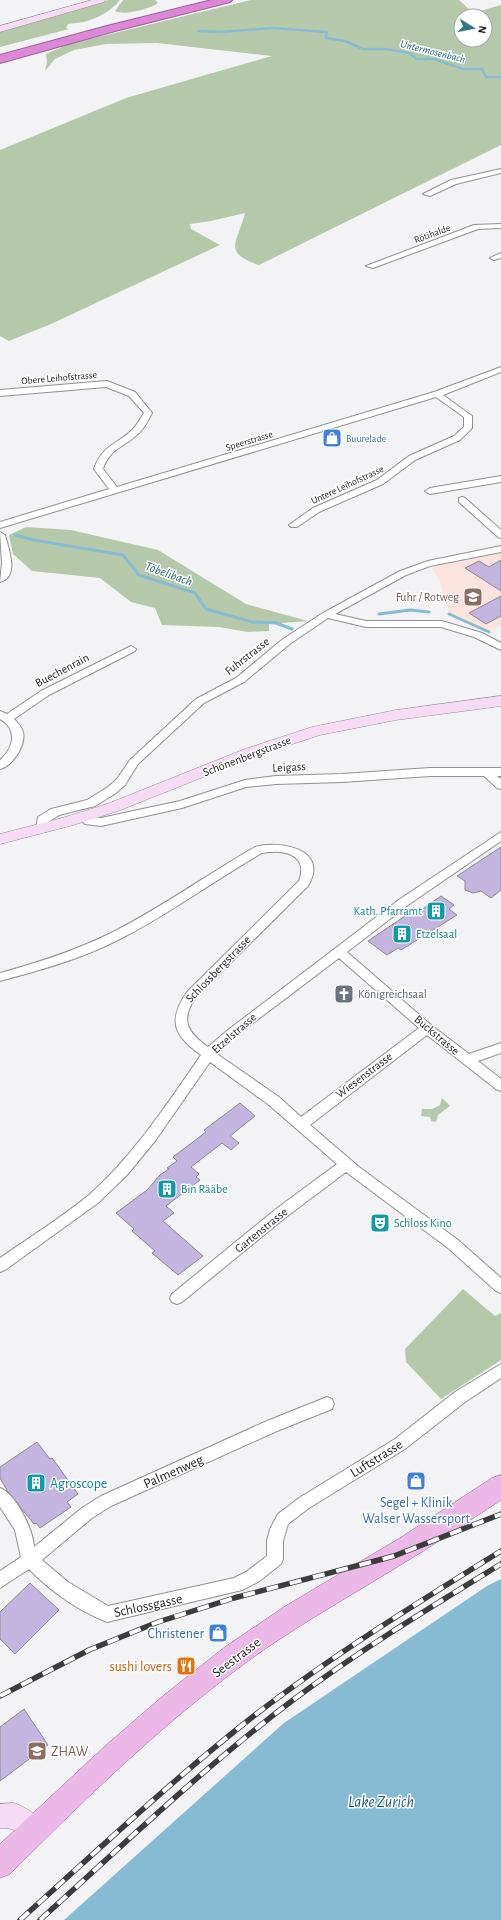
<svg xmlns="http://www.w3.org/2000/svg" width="501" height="1920" font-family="'Alegreya Sans',sans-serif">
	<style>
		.education { fill: #fde3dd }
		.green { fill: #b5c9aa; fill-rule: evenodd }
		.water { fill: #87bbd3 }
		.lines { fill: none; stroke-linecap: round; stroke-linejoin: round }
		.stream-far1 { stroke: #87bbd3; stroke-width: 2.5 }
		.stream { stroke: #87bbd3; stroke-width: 3 }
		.building { fill: #c4b4e0; stroke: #8a898b }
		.street-casing { stroke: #8f9091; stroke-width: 2 }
		.secondary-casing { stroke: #8f9091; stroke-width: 1 }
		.primary-casing { stroke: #9a6396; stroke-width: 1 }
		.highway-casing { stroke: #9a6396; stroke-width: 2 }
		.street { fill: #fff; fill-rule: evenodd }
		.secondary { fill: #f5dbf3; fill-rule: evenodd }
		.primary { fill: #ebb8e7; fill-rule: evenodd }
		.highway { fill: #dd88d7; fill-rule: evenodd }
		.rail-casing { stroke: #3c3c3d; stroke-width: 5.5 }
		.rail { stroke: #fff; stroke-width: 4; stroke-dasharray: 12; stroke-linecap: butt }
		.labels { text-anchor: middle; stroke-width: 3; stroke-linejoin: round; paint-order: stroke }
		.far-street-label { font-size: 10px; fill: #1d1d1e; stroke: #fff }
		.far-shop-label { font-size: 10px; fill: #366cbe; stroke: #fff; text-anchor: start }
		.far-water-label { font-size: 11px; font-style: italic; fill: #1c5d76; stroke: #fff }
		.education-label { font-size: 12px; fill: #785e54; stroke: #fff; text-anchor: end }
		.street-label { font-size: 12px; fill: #1d1d1e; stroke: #fff }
		.culture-label { font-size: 12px; fill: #0d838f; stroke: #fff; text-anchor: start }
		.worship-label { font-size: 12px; fill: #5b616d; stroke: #fff; text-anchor: start }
		.water-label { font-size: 13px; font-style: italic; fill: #1c5d76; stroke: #fff }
		.near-street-label { font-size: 14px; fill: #1d1d1e; stroke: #fff }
		.near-culture-label { font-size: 14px; fill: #0d838f; stroke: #fff; text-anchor: start }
		.near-shop-label { font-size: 14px; fill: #366cbe; stroke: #fff }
		.near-food-label { font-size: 14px; fill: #c56008; stroke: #fff; text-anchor: end }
		.near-education-label { font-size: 14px; fill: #785e54; stroke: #fff; text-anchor: start }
		.near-water-label { font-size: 16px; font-style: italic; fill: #1c5d76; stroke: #fff }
	</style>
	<rect width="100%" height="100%" fill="#f3f3f5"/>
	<path class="education" d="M 501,552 L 501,626 L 489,632 L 449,614 L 440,581 L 432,569 L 436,565 Z"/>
	<path class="green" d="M 108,0 L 120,0 C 111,11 98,18 84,22 C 79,23 73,23 68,24 L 66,28 L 69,29 L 0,47 L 0,32 Z
		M 123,0 L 155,0 L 158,3 C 151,9 123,16 115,11 Z
		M 251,0 L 459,0 L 473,13 L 501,5 L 501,145 L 259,265 C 222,252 237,244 245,213 L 211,221 L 190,224 L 191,229 L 220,245 L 51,324 L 9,341 L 0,336 L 0,150 L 126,98 L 272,56 L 157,43 L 106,44 L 74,50 L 55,59 L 45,71 L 47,62 L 46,54 L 69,44 ZM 461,16 L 485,16 L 485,40 L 461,40 Z
		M 26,527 L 71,530 L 158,550 L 246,604 L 308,621 L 269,624 L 269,631 L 248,632 L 219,627 L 162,625 L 155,608 L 131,602 L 100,578 L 32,571 L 13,554 L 9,535 Z
		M 442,1098 L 450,1106 L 438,1115 L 436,1122 L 431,1121 L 430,1117 L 421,1116 L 422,1109 L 432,1109 L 440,1105 Z
		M 463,1289 L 495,1316 L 501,1313 L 501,1360 L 441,1399 L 406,1362 L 405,1349 Z"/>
	<path class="water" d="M 501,1579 L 501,1920 L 64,1920 L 284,1723 L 487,1586 Z"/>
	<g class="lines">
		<path class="stream-far1" d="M 198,31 L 220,32 L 272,28 L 327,32 L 326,38 L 345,41 L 363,49 L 386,49 L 409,53 L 417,59 L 434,59 L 463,69 L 482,69 L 486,77 L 501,77"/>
		<path class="stream" d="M 15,535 L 34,540 L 123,555 L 139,575 L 195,593 L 206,609 L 252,622 L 276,623 L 292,629
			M 379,614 L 410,610 L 429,612
			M 449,614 L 489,632"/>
	</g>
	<path class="building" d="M 501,560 L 501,591 L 465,568 L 479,561 L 489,567 Z
		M 501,596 L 501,616 L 486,624 L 469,613 Z
		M 501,847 L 501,890 L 491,898 L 481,891 L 473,893 L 465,890 L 465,881 L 457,876 Z
		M 441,896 L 454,905 L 449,909 L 457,915 L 401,950 L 398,948 L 387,955 L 368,941 L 414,910 L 417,913 Z
		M 240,1103 L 255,1116 L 230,1136 L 239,1143 L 231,1150 L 222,1143 L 191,1167 L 199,1174 L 196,1177 L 200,1180 L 166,1206 L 174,1213 L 163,1221 L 203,1256 L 178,1275 L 152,1253 L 155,1251 L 132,1231 L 134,1229 L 116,1213 L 147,1190 L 160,1175 L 169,1169 L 167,1168 L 177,1161 L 173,1157 L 206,1132 L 204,1130 Z
		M 37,1442 L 50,1459 L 52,1458 L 78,1494 L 67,1502 L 71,1507 L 40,1528 L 36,1523 L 34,1524 L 8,1492 L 0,1478 L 0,1467 Z
		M 30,1583 L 59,1610 L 15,1654 L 0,1639 L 0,1612 Z
		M 24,1709 L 48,1745 L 0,1781 L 0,1727 Z"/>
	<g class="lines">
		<defs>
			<path id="street" d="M 501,169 L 501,173 L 456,184 L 430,196 L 423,194 L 451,180 Z
				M 501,224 L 501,228 L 478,229 L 373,268 L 366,266 L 474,225 Z
				M 501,253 L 501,258 L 494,260 L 490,258 Z
				M 501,367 L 501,372 L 443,395 L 472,416 L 472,428 L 460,440 L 415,460 L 383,484 L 319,512 L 297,527 L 291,527 L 289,525 L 313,508 L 377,480 L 409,456 L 454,436 L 464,427 L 464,417 L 436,397 L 0,528 L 0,522 L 109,489 L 94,469 C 102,446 114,446 131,431 C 137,426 139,420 144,413 L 129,396 L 106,387 L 0,396 L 0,390 L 107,381 L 135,392 L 152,413 C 148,420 145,428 138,434 C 123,448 110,448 103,469 L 117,487 L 434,392 Z
				M 501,476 L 501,482 L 430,494 L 425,491 L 430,488 Z
				M 462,497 L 465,498 L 501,530 L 501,538 L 498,537 L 459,502 L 459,498 Z
				M 0,532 L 5,535 C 8,547 20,577 0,582 L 2,563 Z
				M 501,546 L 501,552 L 430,566 L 406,575 L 335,614 L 366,621 L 442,621 L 482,633 L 501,643 L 501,650 L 474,637 L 441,627 L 366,627 L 328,618 L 291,643 L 244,682 L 204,703 L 138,764 L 125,785 L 116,793 L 95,806 L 59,815 L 48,822 L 46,832 L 38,832 L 36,829 L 38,817 L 51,809 L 87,800 L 108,787 L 117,779 L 130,760 L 196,699 L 236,678 L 283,639 L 323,613 L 400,571 L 428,561 Z
				M 131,646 L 136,649 L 135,651 L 49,695 L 14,719 C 18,723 21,726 23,732 C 26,745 13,766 0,769 L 0,760 C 14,748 18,729 0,719 L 0,711 L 7,714 L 41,691 Z
				M 430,768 L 501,768 L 501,776 L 497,776 L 501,779 L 501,789 L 497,788 L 484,776 L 430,776 L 342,782 L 276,784 L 246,787 L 182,808 L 101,826 L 85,824 L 78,818 L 84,814 L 91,817 L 101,818 L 180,801 L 245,780 L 276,776 L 342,774 Z
				M 501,832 L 501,841 L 408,905 L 347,952 L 431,1025 L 469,1054 L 501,1043 L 501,1053 L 478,1061 L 501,1079 L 501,1091 L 496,1089 L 427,1035 L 310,1125 L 359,1167 L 458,1240 L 501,1278 L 501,1293 L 496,1291 L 448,1248 L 346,1172 L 286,1217 L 182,1302 L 177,1304 L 172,1302 L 170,1298 L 172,1294 L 276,1209 L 337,1164 L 269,1105 L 210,1062 L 155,1141 L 127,1175 L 98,1203 L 5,1270 L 0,1272 L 0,1258 C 29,1238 62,1217 89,1195 C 134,1155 167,1104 201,1055 C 174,1036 167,1021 187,992 L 299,881 C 309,854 283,849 262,853 C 213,881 168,915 118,940 C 81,959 40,970 0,981 L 0,973 C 37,963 74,951 109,934 C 160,909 206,875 255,847 C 280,840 330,849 308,886 L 195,998 C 180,1021 188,1033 208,1047 L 228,1030 L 400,899 ZM 339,958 L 419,1028 L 301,1117 L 279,1097 L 217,1054 L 236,1036 Z
				M 501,1364 L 501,1378 L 465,1402 L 405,1449 L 309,1508 L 288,1524 L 283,1541 L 283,1559 L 281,1564 L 258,1582 L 242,1590 L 107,1622 C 79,1611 50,1591 29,1569 L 0,1588 L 0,1571 L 21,1557 L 15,1530 L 0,1507 L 0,1488 C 17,1495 33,1530 34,1547 L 82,1508 L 101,1496 L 267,1421 L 327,1397 L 332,1399 L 334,1404 L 332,1409 L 277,1431 L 111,1506 L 92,1518 L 42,1560 L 68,1582 L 108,1606 L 234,1578 L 246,1572 L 267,1556 L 267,1541 L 270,1529 L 278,1514 L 299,1498 L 395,1439 L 455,1392 Z"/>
			<path id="secondary" d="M 92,0 L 105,0 L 104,2 L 0,32 L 0,26 Z
				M 501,696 L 501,706 L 396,720 L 320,735 L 256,756 L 118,811 L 70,826 L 0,844 L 0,834 L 62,818 L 107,804 L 245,749 L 312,727 L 396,710 Z
				M 14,1803 C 27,1808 42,1817 47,1830 L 44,1839 L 35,1842 C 20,1836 17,1827 0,1828 L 0,1804 Z"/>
			<path id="primary" d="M 501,1475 L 501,1500 C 468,1521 436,1544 402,1564 C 355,1593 307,1620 262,1651 C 170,1716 89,1795 10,1874 L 0,1878 L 0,1844 L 104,1747 L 163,1696 L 225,1647 L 284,1607 L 400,1538 L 492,1478 Z"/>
			<path id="highway" d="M 212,0 L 232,0 L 230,2 L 115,31 L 0,63 L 0,55 L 107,26 Z"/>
		</defs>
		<use href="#street" class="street-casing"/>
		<use href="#secondary" class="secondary-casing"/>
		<use href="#primary" class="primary-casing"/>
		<use href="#highway" class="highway-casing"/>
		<use href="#street" class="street"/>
		<use href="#secondary" class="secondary"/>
		<use href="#primary" class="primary"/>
		<use href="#highway" class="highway"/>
		<defs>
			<path id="rail" d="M 0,1696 L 89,1650 L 158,1622 L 234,1598 L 394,1556 L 501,1514
				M 20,1920 C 97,1851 173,1779 255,1715 C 333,1655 417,1603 501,1551
				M 40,1920 C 123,1845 204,1767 293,1700 C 360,1650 431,1607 501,1564"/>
		</defs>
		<use href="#rail" class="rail-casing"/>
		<use href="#rail" class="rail"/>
	</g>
	<defs>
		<symbol id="shop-square" viewBox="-11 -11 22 22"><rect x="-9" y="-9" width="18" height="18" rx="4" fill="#3f7fe0" stroke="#fff"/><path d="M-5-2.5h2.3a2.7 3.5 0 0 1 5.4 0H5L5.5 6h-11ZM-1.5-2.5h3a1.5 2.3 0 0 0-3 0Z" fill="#fff"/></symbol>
		<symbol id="school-square" viewBox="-11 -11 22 22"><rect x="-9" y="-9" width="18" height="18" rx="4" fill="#8d6e63" stroke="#fff"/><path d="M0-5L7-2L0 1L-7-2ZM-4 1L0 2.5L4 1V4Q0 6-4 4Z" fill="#fff"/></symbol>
		<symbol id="building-square" viewBox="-11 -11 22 22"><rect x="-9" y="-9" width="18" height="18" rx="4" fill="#0f9aa8" stroke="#fff"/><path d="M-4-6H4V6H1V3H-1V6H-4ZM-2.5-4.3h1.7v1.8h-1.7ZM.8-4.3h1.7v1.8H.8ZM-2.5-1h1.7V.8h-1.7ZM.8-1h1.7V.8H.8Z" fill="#fff"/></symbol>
		<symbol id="church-square" viewBox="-11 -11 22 22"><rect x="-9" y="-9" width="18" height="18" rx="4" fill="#6b7280" stroke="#fff"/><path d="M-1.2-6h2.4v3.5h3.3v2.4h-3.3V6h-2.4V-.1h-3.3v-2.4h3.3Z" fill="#fff"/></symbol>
		<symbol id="theatre-square" viewBox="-11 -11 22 22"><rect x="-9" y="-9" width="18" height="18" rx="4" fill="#0f9aa8" stroke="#fff"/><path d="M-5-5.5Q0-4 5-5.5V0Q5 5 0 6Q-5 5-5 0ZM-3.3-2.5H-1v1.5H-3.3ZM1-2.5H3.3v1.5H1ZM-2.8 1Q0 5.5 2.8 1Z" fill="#fff"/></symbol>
		<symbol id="restaurant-square" viewBox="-11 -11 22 22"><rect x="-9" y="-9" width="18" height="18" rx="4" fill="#e8710a" stroke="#fff"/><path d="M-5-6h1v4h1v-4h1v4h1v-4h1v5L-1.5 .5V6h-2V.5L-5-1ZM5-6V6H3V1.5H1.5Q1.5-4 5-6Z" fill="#fff"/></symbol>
		<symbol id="university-square" viewBox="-11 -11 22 22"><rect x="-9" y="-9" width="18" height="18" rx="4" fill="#8d6e63" stroke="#fff"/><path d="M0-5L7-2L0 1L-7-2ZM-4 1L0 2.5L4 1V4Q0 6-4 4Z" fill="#fff"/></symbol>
	</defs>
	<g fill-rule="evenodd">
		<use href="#shop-square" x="321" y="427" width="22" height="22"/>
		<use href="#school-square" x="462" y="586" width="22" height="22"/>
		<use href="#building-square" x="425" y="900" width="22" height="22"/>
		<use href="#building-square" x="391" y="923" width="22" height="22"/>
		<use href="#church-square" x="333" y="983" width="22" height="22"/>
		<use href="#building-square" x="156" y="1178" width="22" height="22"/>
		<use href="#theatre-square" x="369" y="1212" width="22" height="22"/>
		<use href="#shop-square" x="405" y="1470" width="22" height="22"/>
		<use href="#building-square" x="25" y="1472" width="22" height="22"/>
		<use href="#shop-square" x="207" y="1622" width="22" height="22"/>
		<use href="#restaurant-square" x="175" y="1655" width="22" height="22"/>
		<use href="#university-square" x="26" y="1740" width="22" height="22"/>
	</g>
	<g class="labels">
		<g class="far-street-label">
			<text transform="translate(432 233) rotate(-20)" y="4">Rötihalde</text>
			<text transform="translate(59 377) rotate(-5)" y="4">Obere Leihofstrasse</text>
			<text transform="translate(249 440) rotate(-17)" y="4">Speerstrasse</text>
			<text transform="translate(347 484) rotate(-25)" y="4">Untere Leihofstrasse</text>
		</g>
		<g class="far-shop-label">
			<text x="346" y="442">Buurelade</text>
		</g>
		<g class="far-water-label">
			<text transform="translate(433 51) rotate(14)" y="4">Untermosenbach</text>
		</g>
		<g class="education-label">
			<text x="459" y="601">Fuhr / Rotweg</text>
		</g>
		<g class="street-label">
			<text transform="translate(247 656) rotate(-38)" y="4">Fuhrstrasse</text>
			<text transform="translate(62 670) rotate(-28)" y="4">Buechenrain</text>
			<text transform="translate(247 756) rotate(-21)" y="4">Schönenbergstrasse</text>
			<text transform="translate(289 767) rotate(-3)" y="4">Leigass</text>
			<text transform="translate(218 969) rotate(-46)" y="4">Schlossbergstrasse</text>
			<text transform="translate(234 1033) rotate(-41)" y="4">Etzelstrasse</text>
			<text transform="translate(437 1035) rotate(40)" y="4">Buckstrasse</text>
			<text transform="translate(364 1075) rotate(-37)" y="4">Wiesenstrasse</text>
			<text transform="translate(261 1230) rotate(-39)" y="4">Gartenstrasse</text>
		</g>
		<g class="culture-label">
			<text x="422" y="915" text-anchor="end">Kath. Pfarramt</text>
			<text x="416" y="938">Etzelsaal</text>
			<text x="181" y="1193">Bin Rääbe</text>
			<text x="394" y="1227">Schloss Kino</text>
		</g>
		<g class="worship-label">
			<text x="358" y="998">Königreichsaal</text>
		</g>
		<g class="water-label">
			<text transform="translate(169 573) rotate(20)" y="5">Töbelibach</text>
		</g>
		<g class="near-street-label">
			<text transform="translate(376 1458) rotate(-32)" y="5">Luftstrasse</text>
			<text transform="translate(173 1471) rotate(-24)" y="5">Palmenweg</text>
			<text transform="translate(148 1605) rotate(-12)" y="5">Schlossgasse</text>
			<text transform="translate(236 1657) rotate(-37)" y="5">Seestrasse</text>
		</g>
		<g class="near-culture-label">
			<text x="50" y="1488">Agroscope</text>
		</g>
		<g class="near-shop-label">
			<text x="416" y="1507">Segel + Klinik<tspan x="416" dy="16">Walser Wassersport</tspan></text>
			<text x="204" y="1638" text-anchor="end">Christener</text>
		</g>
		<g class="near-food-label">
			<text x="172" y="1671">sushi lovers</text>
		</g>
		<g class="near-education-label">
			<text x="51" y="1756">ZHAW</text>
		</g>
		<g class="near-water-label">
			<text x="381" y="1807">Lake Zurich</text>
		</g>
	</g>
	<g transform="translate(473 28) rotate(100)"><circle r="19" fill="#ffffff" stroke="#a5a5a5"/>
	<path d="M0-3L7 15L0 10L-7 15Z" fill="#307783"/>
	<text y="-6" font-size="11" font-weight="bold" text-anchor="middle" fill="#1d1d1e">N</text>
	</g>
</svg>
